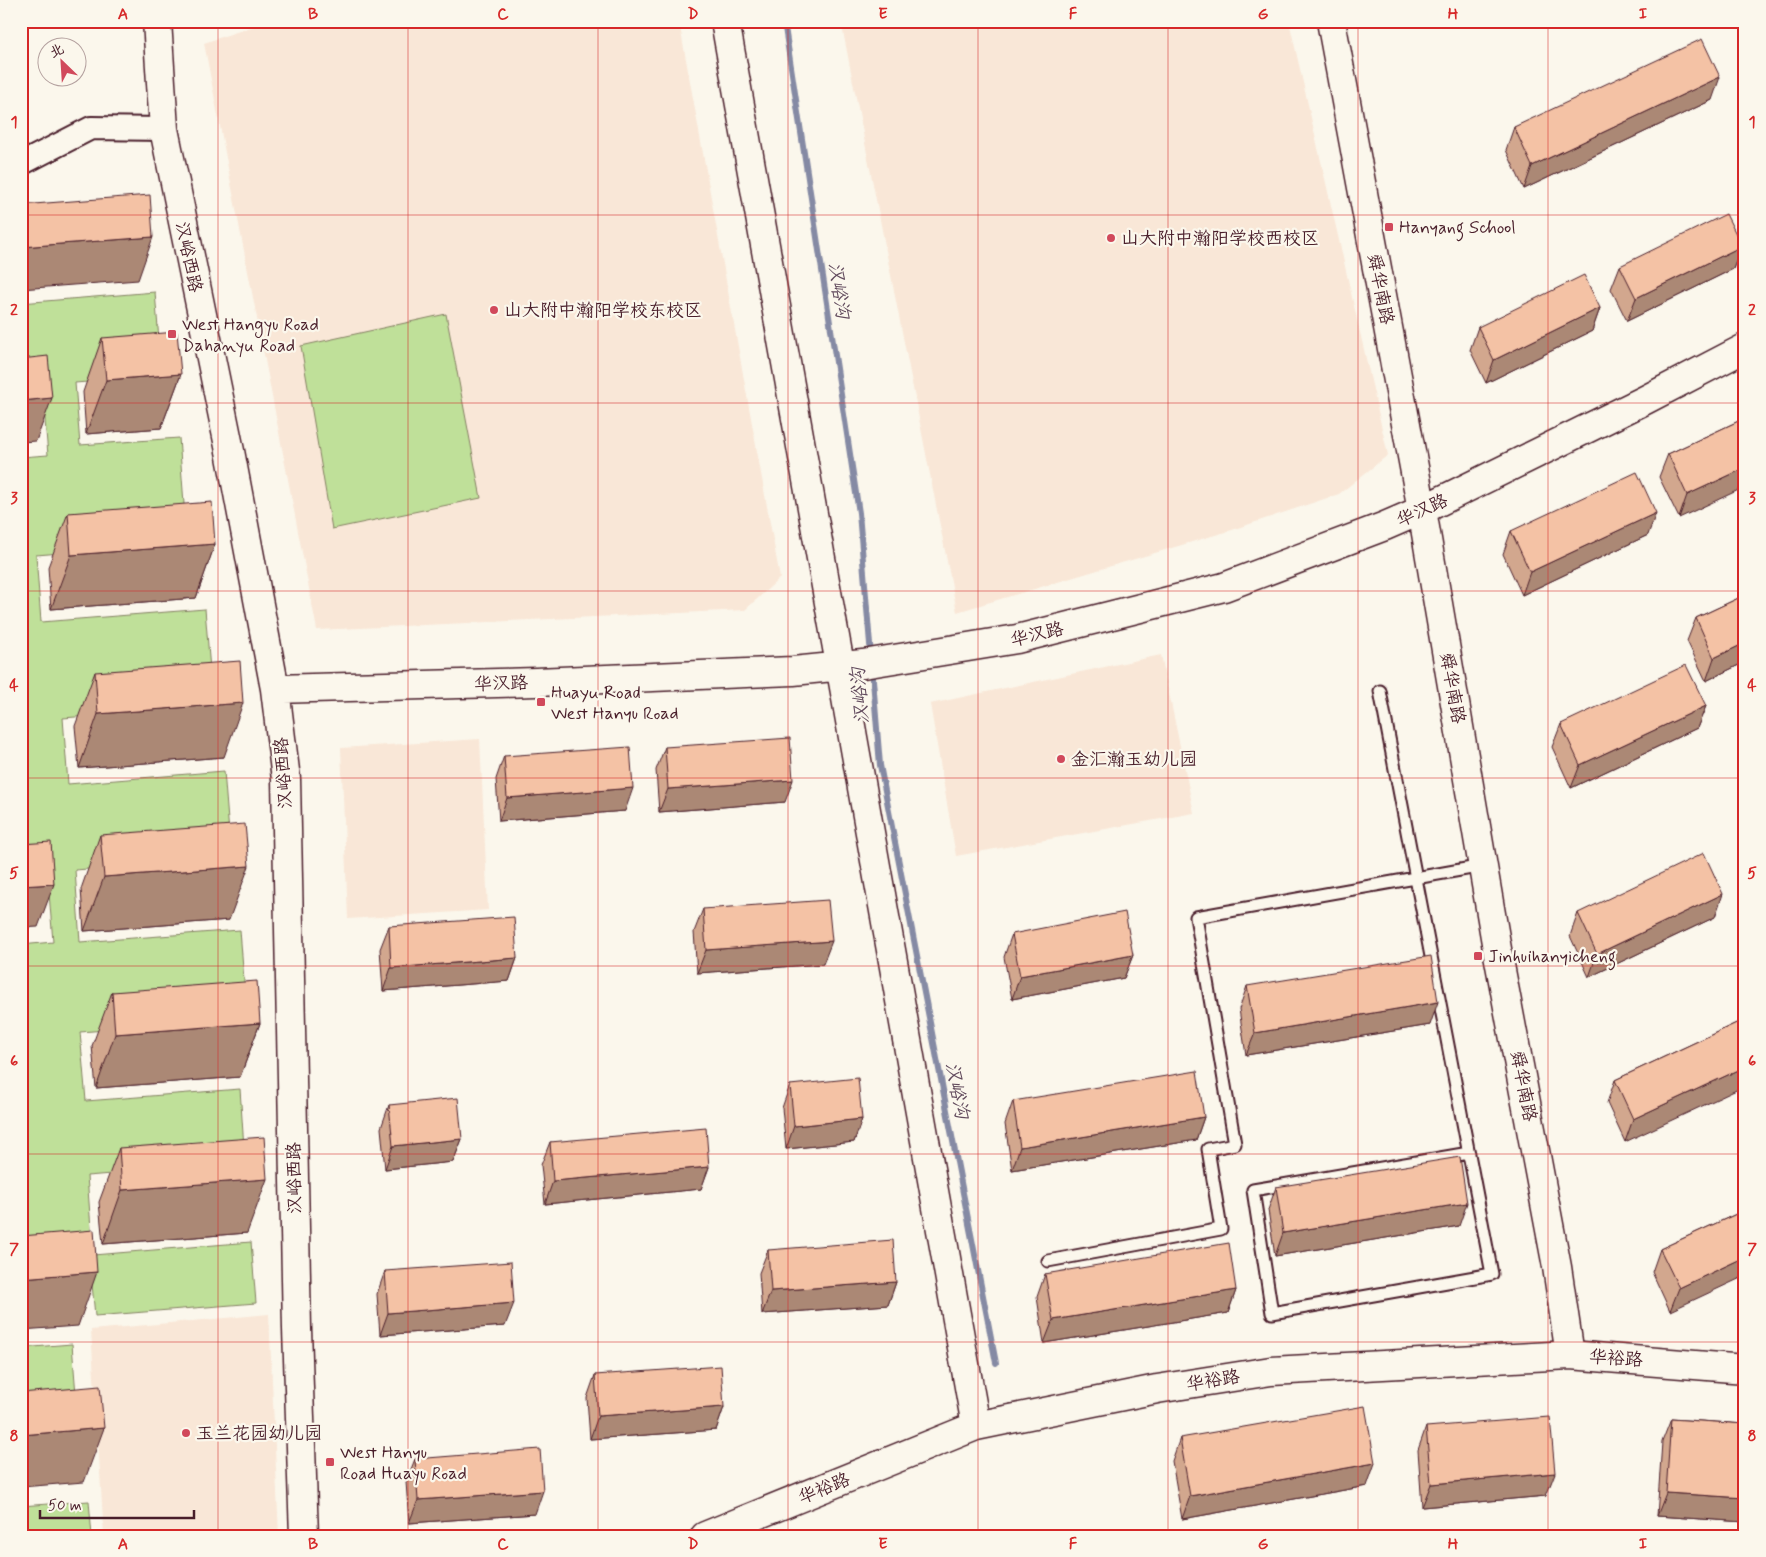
<svg xmlns="http://www.w3.org/2000/svg" width="1766" height="1557" font-family="Mynerve,'LXGW WenKai TC',sans-serif">
	<style>
		.built { fill: #f9e7d7 }
		.green { fill: #bfe099; stroke: #848062 }
		.lines { fill: none; stroke-linecap: round; stroke-linejoin: round }
		.stream { stroke: #858aa4; stroke-width: 6 }
		.lane-casing { stroke: #4a1f2b; stroke-width: 15 }
		.street-casing { stroke: #4a1f2b; stroke-width: 26 }
		.secondary-casing { stroke: #4a1f2b; stroke-width: 31 }
		.lane { stroke: #fbf7ec; stroke-width: 11 }
		.street { stroke: #fbf7ec; stroke-width: 22 }
		.secondary { stroke: #fbf7ec; stroke-width: 28 }
		.wall { fill: #d2a78e; stroke: #4a1f2b }
		.shaded-wall { fill: #ab8874; stroke: #4a1f2b }
		.building { fill: #f4c2a5; stroke: #4a1f2b }
		.grid { fill: none; stroke: #d62828; stroke-width: 1; stroke-opacity: 0.55 }
		.poi-dot { fill: #d1495b; stroke: #fbf7ec; stroke-width: 2 }
		.labels { text-anchor: middle; stroke-width: 4.5; stroke-linejoin: round; paint-order: stroke }
		.poi-label { font-size: 18px; fill: #4a1f2b; stroke: #fbf7ec; text-anchor: start }
		.street-label { font-size: 18px; fill: #4a1f2b; stroke: #fbf7ec }
		.water-label { font-size: 19px; font-style: italic; fill: #634c5e; stroke: #fbf7ec }
		.neatline { fill: none; stroke: #d62828; stroke-width: 2 }
		.grid-label { font-size: 16px; text-anchor: middle; font-weight: bold; fill: #d62828 }
	</style>
	<rect width="100%" height="100%" fill="#fbf7ec"/>
	<filter id="ink" filterUnits="userSpaceOnUse"><feTurbulence type="fractalNoise" baseFrequency=".02" numOctaves="2"/><feDisplacementMap in="SourceGraphic" scale="10" xChannelSelector="R" yChannelSelector="G"/><feConvolveMatrix kernelMatrix="1 2 1 2 8 2 1 2 1" color-interpolation-filters="sRGB"/></filter>
	<g filter="url(#ink)">
		<path class="built" d="M 269,21 L 679,21 L 780,578 L 745,610 L 317,630 L 204,43 Z
			M 841,21 L 1289,21 L 1388,455 L 1339,494 L 1232,530 L 957,612 Z
			M 1161,655 L 1194,813 L 956,856 L 930,704 Z
			M 480,739 L 488,910 L 348,919 L 341,748 Z
			M 269,1314 L 279,1536 L 104,1536 L 91,1330 Z"/>
		<path class="green" d="M 155,292 L 162,376 L 75,383 L 80,445 L 179,438 L 187,543 L 36,555 L 41,622 L 205,609 L 213,706 L 63,718 L 68,784 L 224,771 L 231,858 L 75,870 L 80,942 L 240,930 L 247,1019 L 80,1032 L 86,1101 L 240,1089 L 245,1163 L 87,1176 L 93,1255 L 251,1242 L 256,1303 L 95,1316 L 90,1263 L 21,1268 L 21,945 L 53,942 L 47,868 L 21,869 L 21,775 L 25,775 L 21,730 L 21,457 L 48,455 L 42,385 L 21,387 L 21,303 Z
			M 446,314 L 481,498 L 332,529 L 301,346 Z
			M 72,1344 L 78,1420 L 21,1425 L 21,1348 Z
			M 89,1501 L 92,1536 L 21,1536 L 21,1506 Z"/>
		<g class="lines">
			<path class="stream" d="M 784,21 L 859,513 L 871,656
				M 872,668 L 880,765 L 996,1363"/>
			<defs>
				<path id="lane" d="M 1380,691 L 1492,1274 L 1272,1313 L 1253,1190 L 1469,1153
					M 1048,1261 L 1221,1229 L 1208,1149 L 1235,1144 L 1196,917 L 1483,866"/>
				<path id="street" d="M 21,164 L 91,128 L 164,129"/>
				<path id="secondary" d="M 157,21 L 164,129 L 230,451 L 275,689 L 286,779 L 297,1329 L 304,1536
					M 725,21 L 976,1426
					M 1331,21 L 1422,510 L 1497,949 L 1557,1267 L 1570,1355
					M 275,689 L 536,682 L 793,671 L 863,664 L 1017,639 L 1224,587 L 1385,526 L 1422,510 L 1645,400 L 1745,348
					M 705,1536 L 976,1426 L 1157,1389 L 1271,1371 L 1570,1355 L 1745,1369"/>
			</defs>
			<use href="#lane" class="lane-casing"/>
			<use href="#street" class="street-casing"/>
			<use href="#secondary" class="secondary-casing"/>
			<use href="#lane" class="lane"/>
			<use href="#street" class="street"/>
			<use href="#secondary" class="secondary"/>
		</g>
		<path class="wall" d="M 1712,100 L 1524,189 L 1506,150 L 1514,127 Z
			M 1742,246 L 1733,269 L 1627,321 L 1611,289 L 1620,266 Z
			M 1600,308 L 1592,331 L 1486,383 L 1470,350 L 1478,327 Z
			M 102,338 L 181,374 L 161,428 L 86,434 L 83,392 Z
			M 1745,418 L 1679,518 L 1659,477 L 1668,454 Z
			M 68,513 L 215,544 L 196,598 L 51,609 L 48,567 Z
			M 1511,531 L 1648,535 L 1522,595 L 1503,554 Z
			M 1745,595 L 1745,662 L 1706,681 L 1687,641 L 1696,618 Z
			M 95,672 L 224,757 L 79,768 L 75,726 Z
			M 1706,706 L 1697,728 L 1571,788 L 1552,747 L 1561,724 Z
			M 665,747 L 785,802 L 659,812 L 656,770 Z
			M 504,756 L 625,811 L 499,821 L 496,779 Z
			M 100,835 L 229,920 L 84,931 L 81,889 Z
			M 703,909 L 823,964 L 697,973 L 694,932 Z
			M 1578,913 L 1715,917 L 1589,977 L 1570,936 Z
			M 389,926 L 517,958 L 509,981 L 383,991 L 380,949 Z
			M 1012,934 L 1133,955 L 1124,978 L 1012,999 L 1004,957 Z
			M 1247,986 L 1430,1025 L 1246,1055 L 1239,1009 Z
			M 112,992 L 260,1023 L 240,1077 L 96,1088 L 92,1046 Z
			M 1745,1019 L 1625,1142 L 1607,1103 L 1615,1080 Z
			M 790,1085 L 862,1119 L 854,1142 L 786,1149 L 782,1108 Z
			M 1013,1101 L 1204,1117 L 1196,1140 L 1012,1170 L 1005,1124 Z
			M 389,1105 L 462,1139 L 453,1162 L 385,1169 L 381,1128 Z
			M 550,1142 L 709,1167 L 701,1189 L 545,1204 L 541,1165 Z
			M 119,1148 L 247,1233 L 103,1244 L 99,1202 Z
			M 1276,1187 L 1459,1226 L 1275,1256 L 1268,1210 Z
			M 1745,1210 L 1670,1311 L 1652,1272 L 1660,1249 Z
			M 768,1250 L 896,1282 L 888,1305 L 762,1314 L 759,1273 Z
			M 385,1271 L 505,1326 L 380,1335 L 377,1294 Z
			M 1045,1274 L 1236,1290 L 1228,1313 L 1044,1343 L 1037,1297 Z
			M 595,1375 L 724,1407 L 716,1430 L 590,1439 L 587,1398 Z
			M 1671,1419 L 1745,1424 L 1745,1522 L 1657,1516 L 1662,1442 Z
			M 1426,1427 L 1546,1496 L 1422,1507 L 1418,1450 Z
			M 1180,1438 L 1367,1486 L 1182,1519 L 1172,1461 Z
			M 415,1459 L 535,1514 L 409,1523 L 406,1482 Z"/>
		<path class="shaded-wall" d="M 1720,77 L 1712,100 L 1524,189 L 1532,166 Z
			M 153,237 L 138,280 L 21,289 L 21,247 Z
			M 1742,246 L 1733,269 L 1627,321 L 1636,298 Z
			M 1600,308 L 1592,331 L 1486,383 L 1494,360 Z
			M 181,374 L 161,428 L 86,434 L 106,380 Z
			M 52,398 L 36,441 L 21,442 L 21,401 Z
			M 1745,468 L 1745,487 L 1679,518 L 1687,495 Z
			M 1656,513 L 1648,535 L 1522,595 L 1530,572 Z
			M 215,544 L 196,598 L 51,609 L 71,555 Z
			M 1745,643 L 1745,662 L 1706,681 L 1714,658 Z
			M 243,703 L 224,757 L 79,768 L 98,714 Z
			M 1706,706 L 1697,728 L 1571,788 L 1580,765 Z
			M 793,780 L 785,802 L 659,812 L 668,789 Z
			M 633,788 L 625,811 L 499,821 L 507,798 Z
			M 249,866 L 229,920 L 84,931 L 104,877 Z
			M 54,884 L 38,927 L 21,928 L 21,886 Z
			M 1723,894 L 1715,917 L 1589,977 L 1597,954 Z
			M 832,941 L 823,964 L 697,973 L 706,950 Z
			M 1133,955 L 1124,978 L 1012,999 L 1020,976 Z
			M 517,958 L 509,981 L 383,991 L 391,968 Z
			M 1438,1002 L 1430,1025 L 1246,1055 L 1255,1033 Z
			M 260,1023 L 240,1077 L 96,1088 L 115,1034 Z
			M 1745,1067 L 1745,1086 L 1625,1142 L 1633,1119 Z
			M 1204,1117 L 1196,1140 L 1012,1170 L 1020,1147 Z
			M 862,1119 L 854,1142 L 786,1149 L 794,1126 Z
			M 462,1139 L 453,1162 L 385,1169 L 393,1146 Z
			M 709,1167 L 701,1189 L 545,1204 L 553,1181 Z
			M 267,1179 L 247,1233 L 103,1244 L 122,1190 Z
			M 1467,1203 L 1459,1226 L 1275,1256 L 1283,1233 Z
			M 1745,1257 L 1745,1276 L 1670,1311 L 1679,1288 Z
			M 97,1272 L 78,1326 L 21,1330 L 21,1278 Z
			M 896,1282 L 888,1305 L 762,1314 L 771,1291 Z
			M 1236,1290 L 1228,1313 L 1044,1343 L 1053,1320 Z
			M 514,1303 L 505,1326 L 380,1335 L 388,1313 Z
			M 724,1407 L 716,1430 L 590,1439 L 598,1416 Z
			M 104,1428 L 84,1482 L 21,1487 L 21,1435 Z
			M 1375,1463 L 1367,1486 L 1182,1519 L 1190,1496 Z
			M 1555,1473 L 1546,1496 L 1422,1507 L 1431,1484 Z
			M 543,1491 L 535,1514 L 409,1523 L 418,1500 Z
			M 1666,1493 L 1745,1498 L 1745,1522 L 1657,1516 Z"/>
		<path class="building" d="M 1702,39 L 1720,77 L 1532,166 L 1514,127 Z
			M 150,195 L 153,237 L 21,247 L 21,205 Z
			M 1726,214 L 1742,246 L 1636,298 L 1620,266 Z
			M 1584,275 L 1600,308 L 1494,360 L 1478,327 Z
			M 177,332 L 181,374 L 106,380 L 102,338 Z
			M 48,356 L 52,398 L 21,401 L 21,359 Z
			M 1745,418 L 1745,468 L 1687,495 L 1668,454 Z
			M 1637,472 L 1656,513 L 1530,572 L 1511,531 Z
			M 212,502 L 215,544 L 71,555 L 68,513 Z
			M 1745,595 L 1745,643 L 1714,658 L 1696,618 Z
			M 240,661 L 243,703 L 98,714 L 95,672 Z
			M 1686,665 L 1706,706 L 1580,765 L 1561,724 Z
			M 21,686 L 24,716 L 21,717 Z
			M 790,738 L 793,780 L 668,789 L 665,747 Z
			M 630,747 L 633,788 L 507,798 L 504,756 Z
			M 245,824 L 249,866 L 104,877 L 100,835 Z
			M 51,842 L 54,884 L 21,886 L 21,844 Z
			M 1704,853 L 1723,894 L 1597,954 L 1578,913 Z
			M 828,900 L 832,941 L 706,950 L 703,909 Z
			M 1125,912 L 1133,955 L 1020,976 L 1012,934 Z
			M 514,917 L 517,958 L 391,968 L 389,926 Z
			M 1431,956 L 1438,1002 L 1255,1033 L 1247,986 Z
			M 257,981 L 260,1023 L 115,1034 L 112,992 Z
			M 1745,1019 L 1745,1067 L 1633,1119 L 1615,1080 Z
			M 1197,1071 L 1204,1117 L 1020,1147 L 1013,1101 Z
			M 858,1078 L 862,1119 L 794,1126 L 790,1085 Z
			M 458,1098 L 462,1139 L 393,1146 L 389,1105 Z
			M 706,1128 L 709,1167 L 553,1181 L 550,1142 Z
			M 264,1137 L 267,1179 L 122,1190 L 119,1148 Z
			M 1460,1157 L 1467,1203 L 1283,1233 L 1276,1187 Z
			M 1745,1210 L 1745,1257 L 1679,1288 L 1660,1249 Z
			M 94,1230 L 97,1272 L 21,1278 L 21,1236 Z
			M 893,1240 L 896,1282 L 771,1291 L 768,1250 Z
			M 1229,1243 L 1236,1290 L 1053,1320 L 1045,1274 Z
			M 511,1262 L 514,1303 L 388,1313 L 385,1271 Z
			M 721,1366 L 724,1407 L 598,1416 L 595,1375 Z
			M 100,1386 L 104,1428 L 21,1435 L 21,1393 Z
			M 1365,1406 L 1375,1463 L 1190,1496 L 1180,1438 Z
			M 1550,1417 L 1555,1473 L 1431,1484 L 1426,1427 Z
			M 1671,1419 L 1745,1424 L 1745,1498 L 1666,1493 Z
			M 540,1449 L 543,1491 L 418,1500 L 415,1459 Z"/>
	</g>
	<path class="grid" d="M 218,21 L 218,1536M 408,21 L 408,1536M 598,21 L 598,1536M 788,21 L 788,1536M 978,21 L 978,1536M 1168,21 L 1168,1536M 1358,21 L 1358,1536M 1548,21 L 1548,1536M 21,215 L 1745,215M 21,403 L 1745,403M 21,591 L 1745,591M 21,778 L 1745,778M 21,966 L 1745,966M 21,1154 L 1745,1154M 21,1342 L 1745,1342"/>
	<g class="poi-dot">
		<rect x="1384" y="222" width="10" height="10" rx="2.5"/>
		<circle cx="1111" cy="238" r="5"/>
		<circle cx="494" cy="310" r="5"/>
		<rect x="167" y="329" width="10" height="10" rx="2.5"/>
		<rect x="536" y="697" width="10" height="10" rx="2.5"/>
		<circle cx="1061" cy="759" r="5"/>
		<rect x="1473" y="951" width="10" height="10" rx="2.5"/>
		<circle cx="186" cy="1433" r="5"/>
		<rect x="325" y="1457" width="10" height="10" rx="2.5"/>
	</g>
	<g class="labels">
		<g class="poi-label">
			<text x="1399" y="233">Hanyang School</text>
			<text x="1121" y="244">山大附中瀚阳学校西校区</text>
			<text x="504" y="316">山大附中瀚阳学校东校区</text>
			<text x="182" y="330">West Hangyu Road<tspan x="182" dy="21">Dahanyu Road</tspan></text>
			<text x="551" y="698">Huayu Road<tspan x="551" dy="21">West Hanyu Road</tspan></text>
			<text x="1071" y="765">金汇瀚玉幼儿园</text>
			<text x="1488" y="962">Jinhuihanyicheng</text>
			<text x="196" y="1439">玉兰花园幼儿园</text>
			<text x="340" y="1458">West Hanyu<tspan x="340" dy="21">Road Huayu Road</tspan></text>
		</g>
		<g class="street-label">
			<text transform="translate(189 257) rotate(78)" y="6">汉峪西路</text>
			<text transform="translate(1381 289) rotate(79)" y="6">舜华南路</text>
			<text transform="translate(1422 510) rotate(-25)" y="6">华汉路</text>
			<text transform="translate(1037 634) rotate(-13)" y="6">华汉路</text>
			<text transform="translate(501 683) rotate(-2)" y="6">华汉路</text>
			<text transform="translate(1453 688) rotate(80)" y="6">舜华南路</text>
			<text transform="translate(283 773) rotate(-94)" y="6">汉峪西路</text>
			<text transform="translate(1524 1086) rotate(79)" y="6">舜华南路</text>
			<text transform="translate(294 1178) rotate(-91)" y="6">汉峪西路</text>
			<text transform="translate(1616 1358) rotate(4)" y="6">华裕路</text>
			<text transform="translate(1213 1380) rotate(-9)" y="6">华裕路</text>
			<text transform="translate(824 1488) rotate(-22)" y="6">华裕路</text>
		</g>
		<g class="water-label">
			<text transform="translate(840 290) rotate(81)" y="7">汉峪沟</text>
			<text transform="translate(859 696) rotate(-95)" y="7">汉峪沟</text>
			<text transform="translate(958 1090) rotate(79)" y="7">汉峪沟</text>
		</g>
	</g>
	<rect width="1766" height="1557" fill="none" stroke="#fbf7ec" stroke-width="55"/>
	<g transform="translate(62 62) rotate(335)"><circle r="24" fill="#fbf7ec" stroke="#b4a19f"/>
	<path d="M0-4L9 19L0 12L-9 19Z" fill="#d1495b"/>
	<text y="-8" font-size="14" font-weight="bold" text-anchor="middle" fill="#4a1f2b">北</text>
	</g>
	<path d="M40 1510v8h154v-8" fill="none" stroke="#4a1f2b" stroke-width="2.5"/>
	<text x="48" y="1510" font-size="15" fill="#4a1f2b" stroke="#fbf7ec" stroke-width="4" paint-order="stroke">50 m</text>
	<rect x="28" y="28" width="1710" height="1502" class="neatline"/>
	<g class="grid-label">
		<text x="123" y="19">A</text>
		<text x="313" y="19">B</text>
		<text x="503" y="19">C</text>
		<text x="693" y="19">D</text>
		<text x="883" y="19">E</text>
		<text x="1073" y="19">F</text>
		<text x="1263" y="19">G</text>
		<text x="1453" y="19">H</text>
		<text x="1643" y="19">I</text>
		<text x="14" y="127">1</text>
		<text x="1752" y="127">1</text>
		<text x="14" y="315">2</text>
		<text x="1752" y="315">2</text>
		<text x="14" y="503">3</text>
		<text x="1752" y="503">3</text>
		<text x="14" y="690">4</text>
		<text x="1752" y="690">4</text>
		<text x="14" y="878">5</text>
		<text x="1752" y="878">5</text>
		<text x="14" y="1066">6</text>
		<text x="1752" y="1066">6</text>
		<text x="14" y="1254">7</text>
		<text x="1752" y="1254">7</text>
		<text x="14" y="1441">8</text>
		<text x="1752" y="1441">8</text>
		<text x="123" y="1549">A</text>
		<text x="313" y="1549">B</text>
		<text x="503" y="1549">C</text>
		<text x="693" y="1549">D</text>
		<text x="883" y="1549">E</text>
		<text x="1073" y="1549">F</text>
		<text x="1263" y="1549">G</text>
		<text x="1453" y="1549">H</text>
		<text x="1643" y="1549">I</text>
	</g>
</svg>
